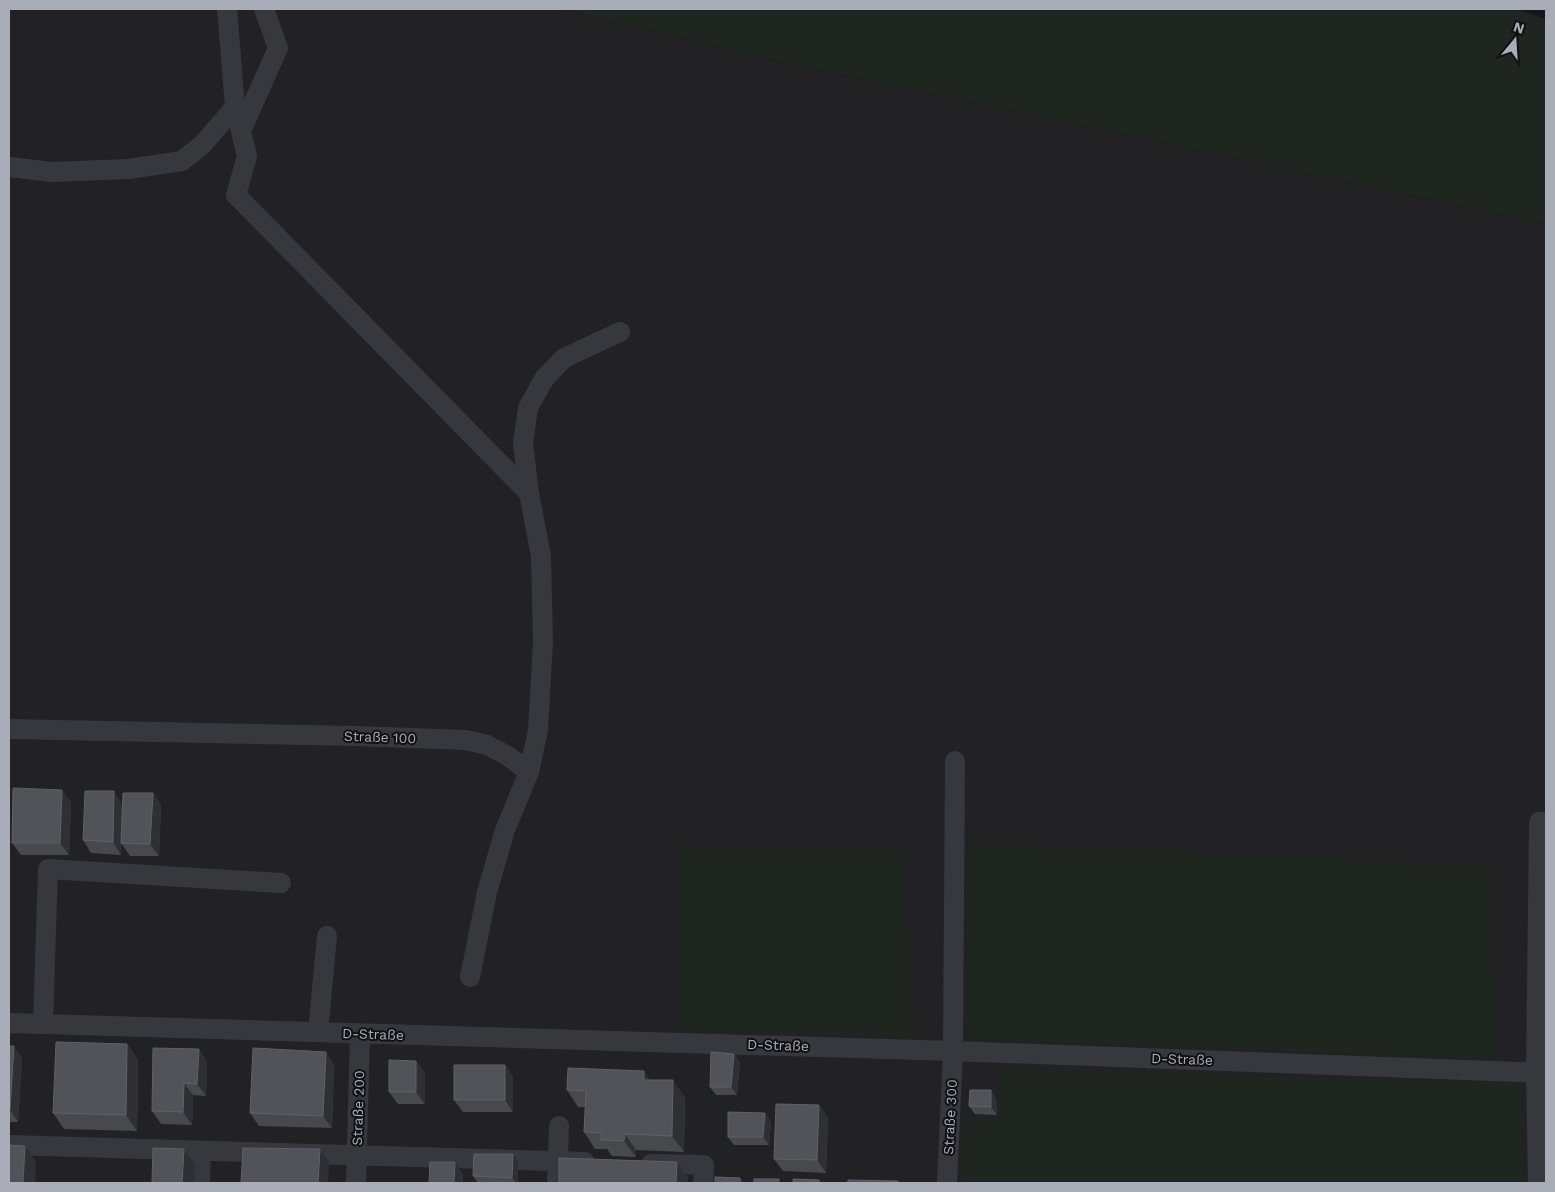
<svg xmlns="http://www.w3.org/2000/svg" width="1555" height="1192" font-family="'Work Sans',sans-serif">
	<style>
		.built { fill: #222225 }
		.green { fill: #1e261f }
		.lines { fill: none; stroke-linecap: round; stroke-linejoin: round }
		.minor { stroke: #37383d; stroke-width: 20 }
		.wall { fill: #47494d }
		.shaded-wall { fill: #2f3033 }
		.building { fill: #525359; stroke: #5f6168 }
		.labels { text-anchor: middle; stroke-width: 4; stroke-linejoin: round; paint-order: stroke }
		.street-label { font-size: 14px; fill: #a8adb8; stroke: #111113 }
	</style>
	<rect width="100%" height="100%" fill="#161618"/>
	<path class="built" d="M 9,9 L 561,9 L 798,66 L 1546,224 L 1546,1183 L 9,1183 Z"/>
	<path class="green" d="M 561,9 L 1517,9 L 1546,19 L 1546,224 L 798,66 Z
		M 971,843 L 1490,866 L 1496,1059 L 968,1039 Z
		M 679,846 L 904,852 L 913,1037 L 681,1031 Z
		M 1001,1071 L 1521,1082 L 1522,1183 L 964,1183 L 965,1124 L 997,1115 Z"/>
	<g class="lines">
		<path class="minor" d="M 227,9 L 235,107 L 247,156 L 236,195 L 529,493
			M 241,131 L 278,48 L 264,9
			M 9,167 L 52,172 L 128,169 L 182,161 L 203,144 L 235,107
			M 9,729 L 357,736 L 466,740 L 487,745 L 508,756 L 529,772 L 505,830 L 487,892 L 470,977
			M 529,772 L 538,730 L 543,642 L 541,556 L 529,493 L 523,443 L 528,408 L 544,379 L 564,358 L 620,332
			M 9,1023 L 953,1051 L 1546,1073
			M 43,1024 L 48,869 L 281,883
			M 318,1032 L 327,936
			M 9,1145 L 585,1162
			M 651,1164 L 704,1165 L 703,1183
			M 200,1183 L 201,1151
			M 356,1183 L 360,1033
			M 557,1183 L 559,1126
			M 947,1183 L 953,1051 L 955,761
			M 1538,1183 L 1536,1073 L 1539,822 L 1546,822"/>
	</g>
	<path class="wall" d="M 153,793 L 161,805 L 159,856 L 130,856 L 121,843 Z
		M 71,802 L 69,855 L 21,855 L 12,843 Z
		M 122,804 L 121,855 L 91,853 L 83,840 Z
		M 127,1044 L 138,1060 L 137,1131 L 64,1129 L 53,1113 Z
		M 9,1046 L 22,1058 L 18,1122 L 9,1122 Z
		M 326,1052 L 334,1065 L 332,1128 L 259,1126 L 250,1113 Z
		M 207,1061 L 206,1096 L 193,1095 L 192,1125 L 161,1124 L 152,1111 Z
		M 416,1061 L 425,1073 L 425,1104 L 398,1104 L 389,1092 Z
		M 740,1062 L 737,1095 L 716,1095 L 710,1087 Z
		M 505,1065 L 513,1077 L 513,1112 L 463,1112 L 454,1100 Z
		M 650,1080 L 685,1097 L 684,1152 L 636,1150 L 636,1157 L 612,1156 L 607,1149 L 595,1149 L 584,1132 L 585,1107 L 578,1107 L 567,1090 Z
		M 991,1090 L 996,1099 L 997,1115 L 975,1114 L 969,1106 Z
		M 765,1113 L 771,1122 L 769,1145 L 734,1145 L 728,1137 Z
		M 828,1117 L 826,1173 L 783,1171 L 774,1159 Z
		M 518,1162 L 518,1183 L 478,1183 L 473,1176 Z"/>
	<path class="shaded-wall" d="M 62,790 L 71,802 L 69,855 L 60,843 Z
		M 114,791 L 122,804 L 121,855 L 113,842 Z
		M 153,793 L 161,805 L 159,856 L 150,844 Z
		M 127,1044 L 138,1060 L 137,1131 L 126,1115 Z
		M 14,1046 L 22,1058 L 18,1122 L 10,1110 Z
		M 199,1049 L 207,1061 L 206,1096 L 197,1084 Z
		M 326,1052 L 334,1065 L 332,1128 L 323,1116 Z
		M 734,1054 L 740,1062 L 737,1095 L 731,1087 Z
		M 416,1061 L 425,1073 L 425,1104 L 416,1092 Z
		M 505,1065 L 513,1077 L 513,1112 L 505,1100 Z
		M 644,1071 L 655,1087 L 644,1080 Z
		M 673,1080 L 685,1097 L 684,1152 L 672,1136 Z
		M 184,1083 L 193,1095 L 192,1125 L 183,1112 Z
		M 991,1090 L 996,1099 L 997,1115 L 991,1107 Z
		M 819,1105 L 828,1117 L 826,1173 L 817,1160 Z
		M 765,1113 L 771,1122 L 769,1145 L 763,1137 Z
		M 625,1134 L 636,1150 L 636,1157 L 624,1141 Z
		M 25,1146 L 36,1162 L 35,1183 L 23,1183 Z
		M 184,1149 L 195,1165 L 194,1183 L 182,1183 Z
		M 320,1149 L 329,1162 L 328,1183 L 318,1183 Z
		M 513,1154 L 518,1162 L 518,1183 L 516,1183 L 512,1178 Z
		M 455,1162 L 463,1174 L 463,1183 L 454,1183 Z
		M 677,1162 L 688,1178 L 688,1183 L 676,1183 Z
		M 740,1178 L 744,1183 L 740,1183 Z"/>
	<path class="building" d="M 13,788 L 62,790 L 60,843 L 12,843 Z
		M 85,791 L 114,791 L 113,842 L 83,840 Z
		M 123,793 L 153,793 L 150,844 L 121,843 Z
		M 56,1042 L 127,1044 L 126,1115 L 53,1113 Z
		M 9,1046 L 14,1046 L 10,1110 L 9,1110 Z
		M 153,1048 L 199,1049 L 197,1084 L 184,1083 L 183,1112 L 152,1111 Z
		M 253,1048 L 326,1052 L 323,1116 L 250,1113 Z
		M 711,1052 L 734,1054 L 731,1087 L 710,1087 Z
		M 389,1060 L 416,1061 L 416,1092 L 389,1092 Z
		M 454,1065 L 505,1065 L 505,1100 L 454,1100 Z
		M 568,1068 L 644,1071 L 644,1080 L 673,1080 L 672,1136 L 625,1134 L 624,1141 L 601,1140 L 601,1133 L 584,1132 L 586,1091 L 567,1090 Z
		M 970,1090 L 991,1090 L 991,1107 L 969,1106 Z
		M 776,1104 L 819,1105 L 817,1160 L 774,1159 Z
		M 728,1112 L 765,1113 L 763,1137 L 728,1137 Z
		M 9,1145 L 25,1146 L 23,1183 L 9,1183 Z
		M 153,1148 L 184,1149 L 182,1183 L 152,1183 Z
		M 243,1148 L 320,1149 L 318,1183 L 241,1183 Z
		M 474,1154 L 513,1154 L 512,1178 L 473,1176 Z
		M 559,1158 L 677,1162 L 676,1183 L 559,1183 Z
		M 430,1162 L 455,1162 L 454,1183 L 429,1183 Z
		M 715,1177 L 740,1178 L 740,1183 L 715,1183 Z
		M 754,1179 L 779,1179 L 779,1183 L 754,1183 Z
		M 793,1179 L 819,1180 L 819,1183 L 793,1183 Z
		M 848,1180 L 898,1181 L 898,1183 L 848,1183 Z"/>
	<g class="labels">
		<g class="street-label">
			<text transform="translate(380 737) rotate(2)" y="5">Straße 100</text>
			<text transform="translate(373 1034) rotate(2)" y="5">D-Straße</text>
			<text transform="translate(778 1045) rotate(2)" y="5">D-Straße</text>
			<text transform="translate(1182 1059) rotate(2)" y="5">D-Straße</text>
			<text transform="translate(358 1108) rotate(-88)" y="5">Straße 200</text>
			<text transform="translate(950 1117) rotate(-87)" y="5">Straße 300</text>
		</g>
	</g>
	<rect width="1555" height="1192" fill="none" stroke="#a8adb8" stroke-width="20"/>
	<g transform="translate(1515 40) rotate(18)" stroke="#111113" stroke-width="4" paint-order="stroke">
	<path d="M0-4L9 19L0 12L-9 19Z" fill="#a8adb8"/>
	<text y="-8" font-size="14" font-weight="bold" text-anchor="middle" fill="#a8adb8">N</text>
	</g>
</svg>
